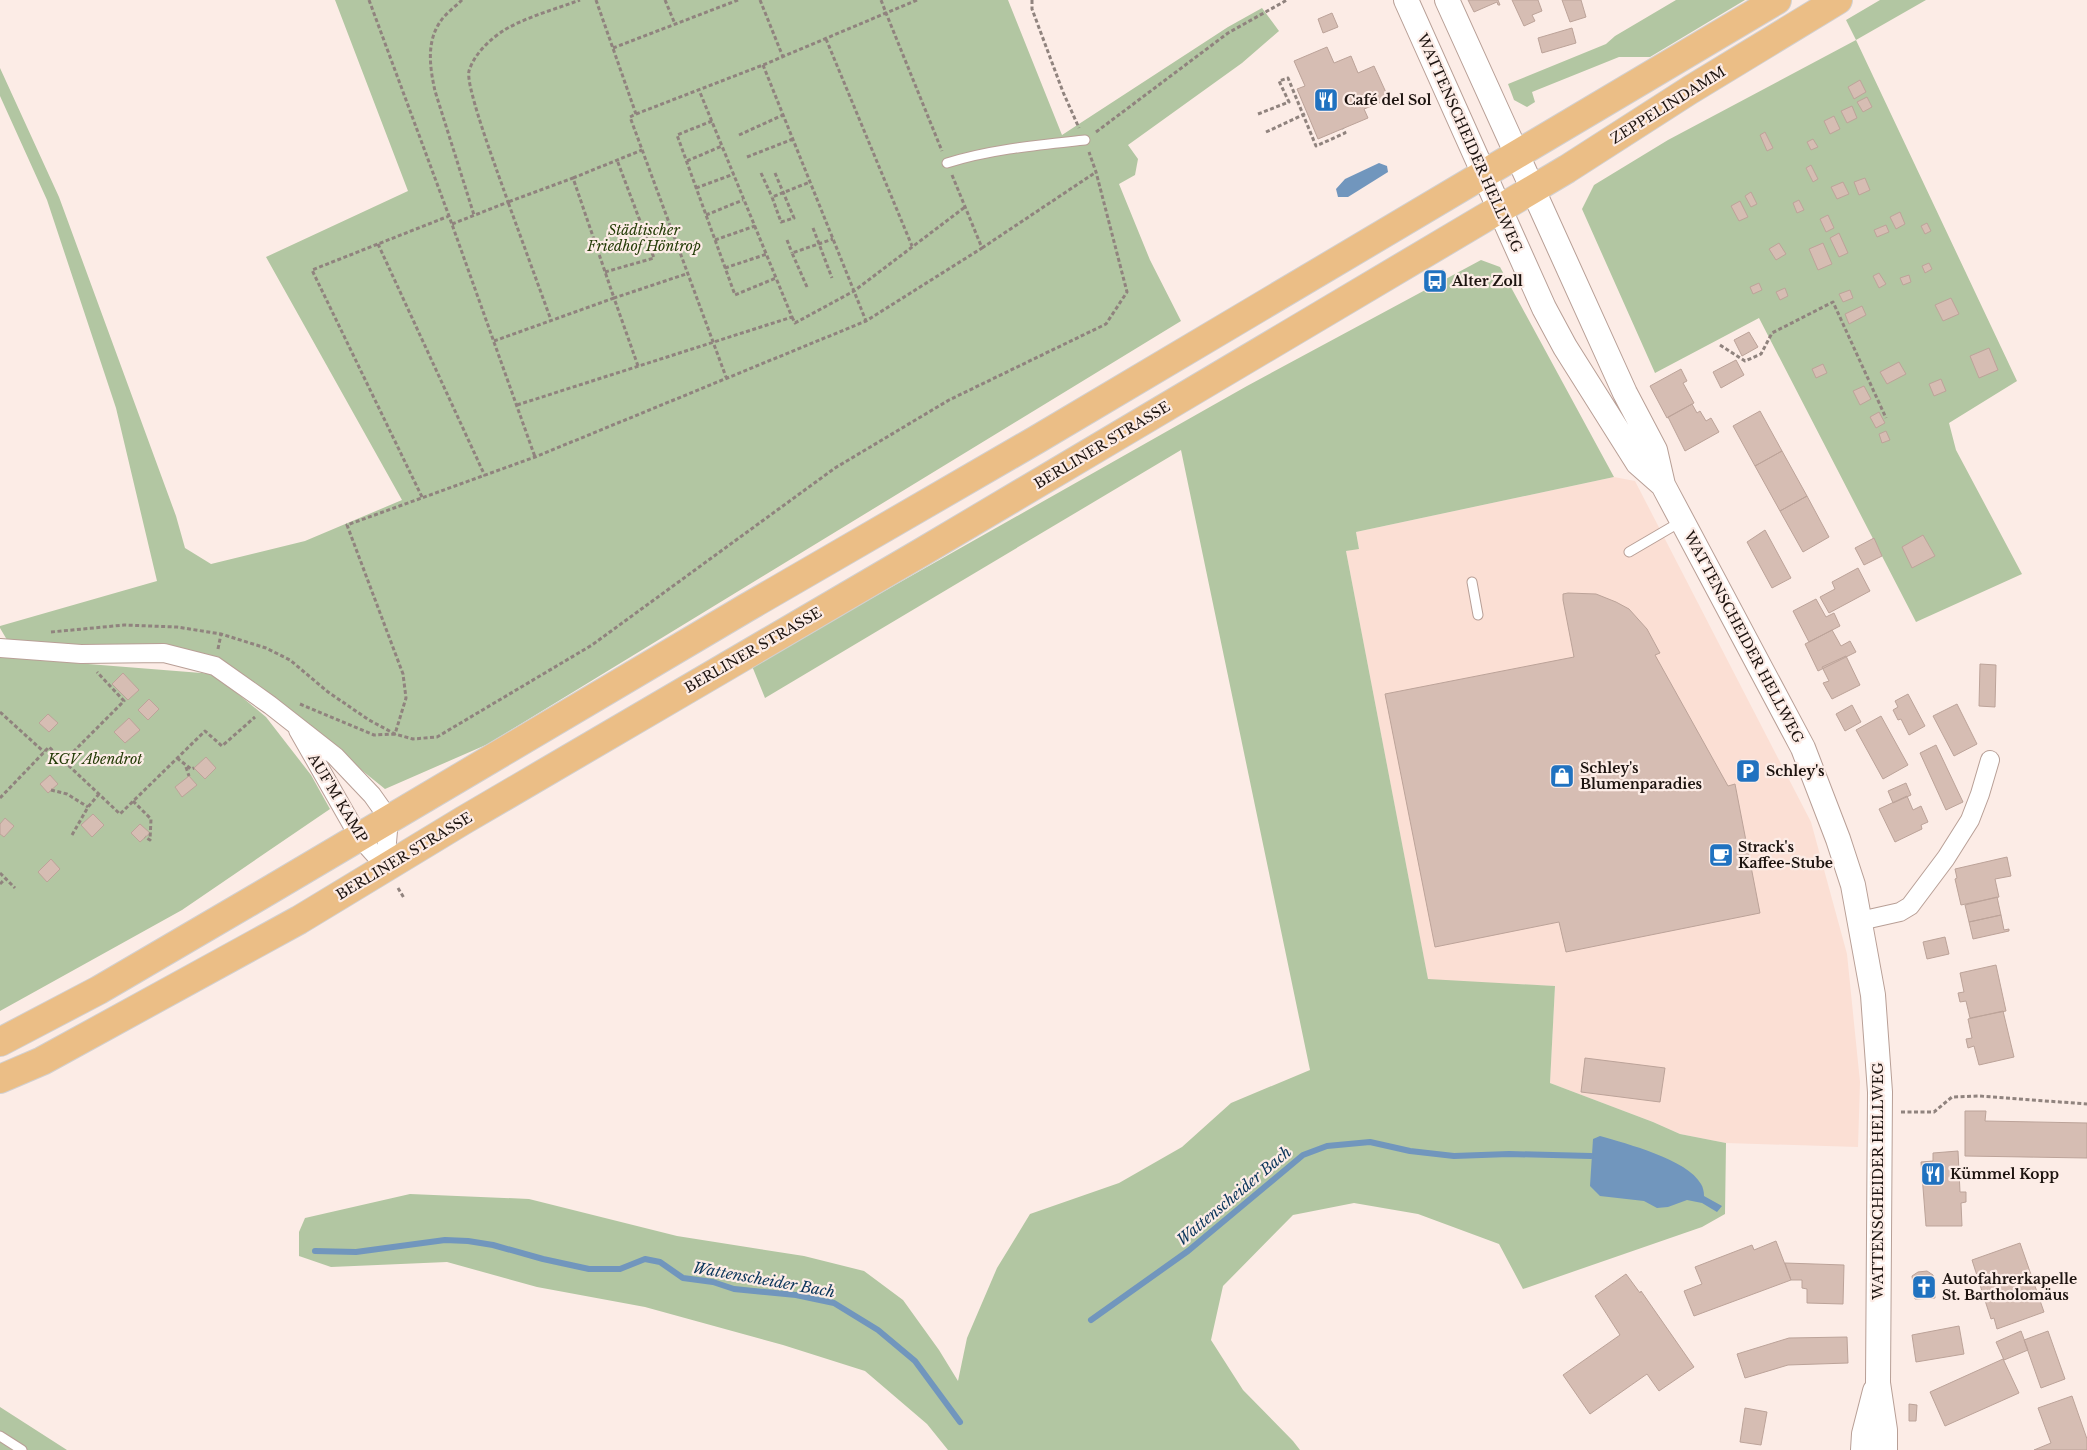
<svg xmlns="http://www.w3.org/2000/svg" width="2087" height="1450" font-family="'Libre Baskerville',serif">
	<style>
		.built { fill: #fbdfd4 }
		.green { fill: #b2c6a2 }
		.water { fill: #7196bd }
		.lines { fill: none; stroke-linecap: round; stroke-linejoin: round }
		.stream { stroke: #7196bd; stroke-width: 6 }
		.building { fill: #d6bdb3; stroke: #bca399 }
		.lane-casing { stroke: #b89f96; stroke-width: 11 }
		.street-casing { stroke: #b89f96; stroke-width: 20 }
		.secondary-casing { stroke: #b89f96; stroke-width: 26 }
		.primary-casing { stroke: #d2d0cf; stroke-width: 30 }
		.path { stroke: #90837e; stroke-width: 3; stroke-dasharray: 4 2.5; stroke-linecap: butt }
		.lane { stroke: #fff; stroke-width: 9 }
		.street { stroke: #fff; stroke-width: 18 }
		.secondary { stroke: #fff; stroke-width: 24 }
		.primary { stroke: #ebbe86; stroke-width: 28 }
		.labels { text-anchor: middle; stroke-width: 4.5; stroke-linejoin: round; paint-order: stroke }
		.poi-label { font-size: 14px; font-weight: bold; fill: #1c130f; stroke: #fcece6; text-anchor: start }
		.street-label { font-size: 14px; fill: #1c130f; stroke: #fcece6 }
		.park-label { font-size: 14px; font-style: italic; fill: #243c07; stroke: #fcece6 }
		.water-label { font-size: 15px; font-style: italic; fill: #09345a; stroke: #fcece6 }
	</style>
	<rect width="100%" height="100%" fill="#fcece6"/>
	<path class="built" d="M 1614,477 L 1635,481 L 1811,822 L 1847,954 L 1860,1082 L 1858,1147 L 1726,1143 L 1680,1134 L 1653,1122 L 1550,1083 L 1555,986 L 1428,980 L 1346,551 L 1359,548 L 1356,532 Z"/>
	<path class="green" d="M 335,0 L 1008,0 L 1062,135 L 1228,27 L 1262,8 L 1279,31 L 1242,63 L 1128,145 L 1138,159 L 1135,175 L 1119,184 L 1150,260 L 1181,321 L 488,744 L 385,789 L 312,730 L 217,658 L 10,645 L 0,628 L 0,626 L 157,581 L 116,408 L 47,200 L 0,96 L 0,68 L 59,197 L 176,516 L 185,548 L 211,564 L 305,541 L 402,500 L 266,257 L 408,191 Z
		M 1676,0 L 1745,0 L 1650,57 L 1619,57 L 1532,92 L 1535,102 L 1527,107 L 1514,100 L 1508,84 L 1606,44 L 1615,36 Z
		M 1880,0 L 1926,0 L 1856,40 L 2017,381 L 1949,423 L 1956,450 L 2022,574 L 1916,622 L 1759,318 L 1655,373 L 1582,209 L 1594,185 L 1668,140 L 1856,40 L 1846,20 Z
		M 1481,260 L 1500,267 L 1614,477 L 1356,532 L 1359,549 L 1346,551 L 1428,979 L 1555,986 L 1550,1083 L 1653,1122 L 1680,1134 L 1726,1143 L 1725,1214 L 1702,1227 L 1523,1289 L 1499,1244 L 1418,1214 L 1354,1203 L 1293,1215 L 1223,1286 L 1211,1340 L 1243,1390 L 1293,1441 L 1300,1450 L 948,1450 L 927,1424 L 865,1371 L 783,1345 L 645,1307 L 537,1287 L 447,1262 L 331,1267 L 299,1256 L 299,1232 L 305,1218 L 410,1194 L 529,1199 L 677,1236 L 804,1256 L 864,1271 L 903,1300 L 939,1350 L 958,1381 L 967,1338 L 997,1268 L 1030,1214 L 1119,1183 L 1182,1147 L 1231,1103 L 1310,1070 L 1181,450 L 765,698 L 752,666 L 1247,386 Z
		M 0,657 L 214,674 L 266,717 L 311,775 L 330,809 L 182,910 L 0,1011 Z
		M 0,1407 L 67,1450 L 0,1450 Z"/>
	<path class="water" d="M 1379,163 L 1387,166 L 1388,172 L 1348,197 L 1338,197 L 1336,189 L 1345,179 Z
		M 1600,1136 C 1627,1144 1687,1159 1701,1184 C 1703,1187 1704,1192 1704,1196 L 1722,1206 L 1717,1212 L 1702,1203 L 1687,1200 L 1668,1207 L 1657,1208 L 1644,1201 L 1600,1196 L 1590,1186 L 1593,1139 Z"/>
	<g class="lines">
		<path class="stream" d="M 315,1251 L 356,1252 L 445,1240 L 468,1241 L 493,1245 L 543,1259 L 589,1269 L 620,1269 L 645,1259 L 660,1262 L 683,1278 L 713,1282 L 734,1289 L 796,1295 L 834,1303 L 878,1330 L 915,1361 L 960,1422
			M 1091,1320 L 1188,1251 L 1303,1155 L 1327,1146 L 1370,1142 L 1410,1151 L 1454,1156 L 1509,1154 L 1591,1156"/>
	</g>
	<path class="building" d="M 1468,0 L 1498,0 L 1500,5 L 1498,5 L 1497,2 L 1474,12 Z
		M 1512,0 L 1538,0 L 1542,11 L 1532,15 L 1535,21 L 1524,26 Z
		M 1562,0 L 1581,0 L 1586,17 L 1570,22 Z
		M 1332,13 L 1338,27 L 1323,33 L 1318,19 Z
		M 1572,28 L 1576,43 L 1542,53 L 1538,38 Z
		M 1327,47 L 1334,63 L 1351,56 L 1358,73 L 1374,66 L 1389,99 L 1364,109 L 1368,118 L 1318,139 L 1297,89 L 1305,86 L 1294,61 Z
		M 1860,80 L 1866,92 L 1854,99 L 1848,87 Z
		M 1867,97 L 1872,107 L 1863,112 L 1857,102 Z
		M 1852,106 L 1857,118 L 1847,123 L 1841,111 Z
		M 1834,116 L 1840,129 L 1830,134 L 1824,121 Z
		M 1765,132 L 1773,148 L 1767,151 L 1760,135 Z
		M 1813,139 L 1818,147 L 1811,150 L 1807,142 Z
		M 1811,165 L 1818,179 L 1813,182 L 1806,168 Z
		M 1865,178 L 1870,190 L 1859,195 L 1854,182 Z
		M 1843,182 L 1849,194 L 1837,199 L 1831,187 Z
		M 1751,192 L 1757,204 L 1751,207 L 1745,196 Z
		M 1799,200 L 1804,210 L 1797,213 L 1793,203 Z
		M 1740,201 L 1748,217 L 1739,221 L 1731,206 Z
		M 1900,212 L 1905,224 L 1896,229 L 1890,217 Z
		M 1828,215 L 1834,228 L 1826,232 L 1820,219 Z
		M 1927,223 L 1931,231 L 1925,234 L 1921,226 Z
		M 1886,225 L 1889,232 L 1877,237 L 1874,230 Z
		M 1839,233 L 1848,253 L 1839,257 L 1830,238 Z
		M 1779,243 L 1786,254 L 1776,260 L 1769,249 Z
		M 1823,243 L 1832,264 L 1818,270 L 1809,249 Z
		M 1929,263 L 1932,269 L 1925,273 L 1922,266 Z
		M 1879,273 L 1886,284 L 1879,288 L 1873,276 Z
		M 1909,275 L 1911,282 L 1903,285 L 1900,278 Z
		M 1759,283 L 1762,290 L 1753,294 L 1750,287 Z
		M 1785,288 L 1788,296 L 1780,300 L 1776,292 Z
		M 1850,290 L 1853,298 L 1843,302 L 1839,294 Z
		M 1951,298 L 1959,314 L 1943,321 L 1935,305 Z
		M 1862,306 L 1866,315 L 1849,324 L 1845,314 Z
		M 1749,332 L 1758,347 L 1742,356 L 1734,340 Z
		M 1989,348 L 1998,370 L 1979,378 L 1970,356 Z
		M 1736,360 L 1744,375 L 1721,388 L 1713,372 Z
		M 1899,362 L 1906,374 L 1887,384 L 1880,372 Z
		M 1823,364 L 1827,373 L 1816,378 L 1812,369 Z
		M 1681,369 L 1687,381 L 1683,383 L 1694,403 L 1667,418 L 1650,386 Z
		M 1941,379 L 1946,391 L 1934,396 L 1929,384 Z
		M 1864,386 L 1871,399 L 1860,405 L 1853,391 Z
		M 1692,404 L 1697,413 L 1700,411 L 1706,421 L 1711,418 L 1719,432 L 1685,451 L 1668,417 Z
		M 1760,411 L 1782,451 L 1755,466 L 1733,426 Z
		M 1879,412 L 1885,423 L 1876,428 L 1870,417 Z
		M 1886,431 L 1890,440 L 1882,443 L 1879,434 Z
		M 1782,451 L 1807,496 L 1780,511 L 1755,466 Z
		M 1807,496 L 1829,537 L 1803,552 L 1780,511 Z
		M 1765,530 L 1791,578 L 1772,588 L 1747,542 Z
		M 1923,535 L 1935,556 L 1912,568 L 1902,547 Z
		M 1874,538 L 1882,556 L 1864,565 L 1855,548 Z
		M 1858,568 L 1870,591 L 1829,613 L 1820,597 L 1835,589 L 1832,582 Z
		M 1568,593 L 1596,594 L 1616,602 L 1629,609 L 1647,629 L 1660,653 L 1655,655 L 1728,786 L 1735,784 L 1760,913 L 1566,952 L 1559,922 L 1435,947 L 1385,694 L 1574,657 L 1563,600 L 1563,594 Z
		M 1816,599 L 1826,617 L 1834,613 L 1840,626 L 1809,642 L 1793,611 Z
		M 1832,630 L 1841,646 L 1850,641 L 1856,652 L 1818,671 L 1805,644 Z
		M 1846,656 L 1860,685 L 1832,699 L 1823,683 L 1829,681 L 1822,667 Z
		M 1980,664 L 1996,665 L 1995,707 L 1979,706 Z
		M 123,673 L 139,690 L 128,700 L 112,684 Z
		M 1908,694 L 1925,726 L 1909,735 L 1901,719 L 1898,720 L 1893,710 L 1898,707 L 1895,701 Z
		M 149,699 L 159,709 L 148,720 L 138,710 Z
		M 1957,704 L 1977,744 L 1954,756 L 1933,716 Z
		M 1852,705 L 1861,722 L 1845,731 L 1836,714 Z
		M 48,714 L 58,723 L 49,732 L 39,723 Z
		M 1881,716 L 1908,765 L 1883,779 L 1856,730 Z
		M 129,718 L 140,730 L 125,743 L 114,732 Z
		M 1936,745 L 1963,802 L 1946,810 L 1920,753 Z
		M 206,757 L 216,768 L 205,779 L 194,768 Z
		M 50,775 L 58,784 L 48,793 L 40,784 Z
		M 189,776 L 197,785 L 182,797 L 175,787 Z
		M 1906,783 L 1911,795 L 1893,803 L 1888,791 Z
		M 1907,796 L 1913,810 L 1921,806 L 1928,822 L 1921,825 L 1922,829 L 1895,842 L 1879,809 Z
		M 93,814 L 104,825 L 92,837 L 81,825 Z
		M 5,818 L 14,826 L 4,837 L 0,834 L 0,824 Z
		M 140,824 L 150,833 L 140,842 L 131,833 Z
		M 2007,857 L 2011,876 L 1995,879 L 1999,897 L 1961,905 L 1955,879 L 1957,878 L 1955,869 Z
		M 51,859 L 60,869 L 47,882 L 38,872 Z
		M 1997,897 L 2001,915 L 1969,922 L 1965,905 Z
		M 2001,915 L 2004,930 L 2009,929 L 2009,931 L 1973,939 L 1969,922 Z
		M 1945,937 L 1949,954 L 1927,959 L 1923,942 Z
		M 1996,965 L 2006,1011 L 1970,1018 L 1966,1001 L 1960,1002 L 1958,993 L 1964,992 L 1960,973 Z
		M 2003,1011 L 2014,1057 L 1979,1065 L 1974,1046 L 1968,1048 L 1966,1039 L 1972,1038 L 1968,1019 Z
		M 1585,1058 L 1665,1068 L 1660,1102 L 1581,1092 Z
		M 1965,1111 L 1986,1111 L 1985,1121 L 2087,1123 L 2087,1158 L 1965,1156 Z
		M 1958,1151 L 1960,1192 L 1966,1192 L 1966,1202 L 1961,1203 L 1962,1226 L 1926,1226 L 1921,1162 L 1933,1161 L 1933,1153 Z
		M 1776,1241 L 1791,1280 L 1694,1316 L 1684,1291 L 1702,1284 L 1695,1267 L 1752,1245 L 1754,1250 Z
		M 2020,1243 L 2044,1312 L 1997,1329 L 1994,1318 L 1991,1319 L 1972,1260 Z
		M 1785,1263 L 1844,1265 L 1843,1304 L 1807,1303 L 1807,1289 L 1802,1288 L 1802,1280 L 1791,1280 Z
		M 1927,1271 L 1933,1275 L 1935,1298 L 1915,1299 L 1912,1276 L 1918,1272 Z
		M 1626,1274 L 1640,1293 L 1641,1291 L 1694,1367 L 1659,1391 L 1647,1374 L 1590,1414 L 1563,1375 L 1620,1335 L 1595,1296 Z
		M 1959,1326 L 1964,1354 L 1916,1362 L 1912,1335 Z
		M 2021,1331 L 2028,1350 L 2004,1360 L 1996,1342 Z
		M 2048,1331 L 2065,1379 L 2041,1388 L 2024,1340 Z
		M 1847,1337 L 1848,1363 L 1788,1365 L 1745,1378 L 1737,1354 L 1789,1338 Z
		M 2003,1359 L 2019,1393 L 1945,1426 L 1930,1392 Z
		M 2072,1396 L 2087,1439 L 2087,1450 L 2034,1450 L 2051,1443 L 2038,1408 Z
		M 1909,1404 L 1917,1405 L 1916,1421 L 1909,1421 Z
		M 1745,1408 L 1767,1412 L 1761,1445 L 1740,1442 Z"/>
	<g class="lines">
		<defs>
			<path id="lane" d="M 947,163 C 992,149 1039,145 1085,140
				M 1629,552 L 1682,521
				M 1472,582 L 1478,615
				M 0,1436 L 22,1450"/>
			<path id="street" d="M 0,648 L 81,654 L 164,653 L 215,666 L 270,705 L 335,756 L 372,795 L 389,819 L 385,866
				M 298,730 L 359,837 L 385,866
				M 1860,921 L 1900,912 L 1910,906 L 1946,858 L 1970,820 L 1980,794 L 1990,760"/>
			<path id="secondary" d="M 1406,0 L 1544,308 L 1565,347 L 1638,463 L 1663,485
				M 1447,0 L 1625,393 L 1655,450 L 1663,485 L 1803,748 L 1838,839 L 1853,885 L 1873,995 L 1880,1092 L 1878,1383 L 1885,1430 L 1885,1450
				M 1863,1450 L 1864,1434 L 1875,1391"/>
			<path id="primary" d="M 0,1042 L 99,990 L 263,894 L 746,608 L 1036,440 L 1777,0
				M 0,1079 L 42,1061 L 299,920 L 464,820 L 922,552 L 1567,169 L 1690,90 L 1838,0"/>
		</defs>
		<use href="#lane" class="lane-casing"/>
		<use href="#street" class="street-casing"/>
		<use href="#secondary" class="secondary-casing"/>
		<use href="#primary" class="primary-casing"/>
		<path class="path" d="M 369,0 L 449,216 L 535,457
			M 462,0 C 455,7 445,14 440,22 C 426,43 430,68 435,91 L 474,215
			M 596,0 L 636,114 L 630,117 L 726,377
			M 665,0 L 675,24
			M 760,0 L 783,57
			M 917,0 L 886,13 L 942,151
			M 1032,0 L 1032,9 L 1063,92 L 1079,128
			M 826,39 L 912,246
			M 613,48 L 738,0
			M 763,65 L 866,321
			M 636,114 L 763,65 L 886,13 L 881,0
			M 1258,114 L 1289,102 L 1279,81 L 1288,78 L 1316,146 L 1345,133 L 1343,129
			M 712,121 L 677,135 L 735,295 L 776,278
			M 1096,132 L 1228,33 L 1287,0
			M 1266,132 L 1307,113
			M 739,135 L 783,115
			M 747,157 L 793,139
			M 687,161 L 722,146
			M 761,173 L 772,197
			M 775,173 L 794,218 L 781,222 L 772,197 L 810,182
			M 573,178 L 642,150
			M 696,188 L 734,174
			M 706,215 L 743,200
			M 452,224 L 508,202 C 501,181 465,87 469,71 C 474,54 491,38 506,29 C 529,16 556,9 580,0
			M 813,228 L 832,278
			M 715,240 L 755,226
			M 787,240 L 792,253
			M 378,244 L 485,476
			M 982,248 L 1096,172
			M 725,268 L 767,254
			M 605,272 L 654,258 L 617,160
			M 807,287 L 792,253 L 833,239
			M 792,317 L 795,323 L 854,291 L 965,207
			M 494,341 L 614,298 L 573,178 L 508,202 L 551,320
			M 1720,345 L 1745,361 L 1761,354 L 1772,333 L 1833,302 L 1886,418
			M 638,366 L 614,298 L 689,273
			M 517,405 L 792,317 L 699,90
			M 422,497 L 312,270 L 449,216
			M 51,632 L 124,625 L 177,627 L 221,634 L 266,648 L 290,660 L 328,692 L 369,720 L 395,734 L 413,739 L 437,737 L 592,645 L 835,468 L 949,400 L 1106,324 L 1127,292 L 1096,172 L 1089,152
			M 218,649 L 221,634
			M 300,704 L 374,735 L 395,734 L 406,698 L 403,674 L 347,525 L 535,457 L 866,321 L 982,248 L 952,175
			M 0,712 L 44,752
			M 177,758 L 191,769 L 194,768
			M 64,761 L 124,701 L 97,672
			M 186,767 L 189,776
			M 51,790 L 67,794 L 88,807
			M 0,798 L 49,747 L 120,814 L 205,731 L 222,746 L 255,717
			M 133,801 L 151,819 L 150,840 L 145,837
			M 72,835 L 88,807 L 99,794
			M 0,873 L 15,888
			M 0,884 L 5,879
			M 398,888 L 404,898
			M 1901,1112 L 1934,1112 L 1952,1097 L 1979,1096 L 2087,1104"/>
		<use href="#lane" class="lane"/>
		<use href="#street" class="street"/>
		<use href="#secondary" class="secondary"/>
		<use href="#primary" class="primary"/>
	</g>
	<defs>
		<symbol id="restaurant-square" viewBox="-11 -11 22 22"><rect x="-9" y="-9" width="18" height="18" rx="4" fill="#2072c0" stroke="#fcece6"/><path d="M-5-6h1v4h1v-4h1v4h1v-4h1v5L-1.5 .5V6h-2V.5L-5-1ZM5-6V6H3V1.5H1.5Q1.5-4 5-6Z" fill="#fff"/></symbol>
		<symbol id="bus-square" viewBox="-11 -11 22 22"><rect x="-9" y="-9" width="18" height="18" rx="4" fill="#2072c0" stroke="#fcece6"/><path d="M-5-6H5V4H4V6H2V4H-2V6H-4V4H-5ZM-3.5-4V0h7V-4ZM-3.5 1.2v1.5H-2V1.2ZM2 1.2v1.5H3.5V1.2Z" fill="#fff"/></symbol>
		<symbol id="parking-square" viewBox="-11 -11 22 22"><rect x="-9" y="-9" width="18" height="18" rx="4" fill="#2072c0" stroke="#fcece6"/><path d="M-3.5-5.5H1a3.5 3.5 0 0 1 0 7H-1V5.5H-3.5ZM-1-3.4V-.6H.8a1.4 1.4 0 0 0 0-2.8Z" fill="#fff"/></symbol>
		<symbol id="shop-square" viewBox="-11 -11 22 22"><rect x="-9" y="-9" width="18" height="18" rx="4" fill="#2072c0" stroke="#fcece6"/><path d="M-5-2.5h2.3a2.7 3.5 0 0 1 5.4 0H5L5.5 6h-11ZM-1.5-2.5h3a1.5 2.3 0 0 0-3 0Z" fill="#fff"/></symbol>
		<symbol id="cafe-square" viewBox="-11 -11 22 22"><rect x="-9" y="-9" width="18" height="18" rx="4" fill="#2072c0" stroke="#fcece6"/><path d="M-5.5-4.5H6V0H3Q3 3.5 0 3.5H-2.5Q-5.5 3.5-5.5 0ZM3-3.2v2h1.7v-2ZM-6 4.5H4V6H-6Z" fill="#fff"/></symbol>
		<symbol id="church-square" viewBox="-11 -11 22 22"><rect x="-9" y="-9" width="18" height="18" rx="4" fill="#2072c0" stroke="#fcece6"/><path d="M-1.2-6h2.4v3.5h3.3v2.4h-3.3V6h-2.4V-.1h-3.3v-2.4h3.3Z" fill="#fff"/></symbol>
	</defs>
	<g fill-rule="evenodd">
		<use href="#restaurant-square" x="1312" y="86" width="28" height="28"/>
		<use href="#bus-square" x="1421" y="267" width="28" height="28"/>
		<use href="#parking-square" x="1734" y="757" width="28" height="28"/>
		<use href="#shop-square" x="1548" y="762" width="28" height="28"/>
		<use href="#cafe-square" x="1707" y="841" width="28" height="28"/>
		<use href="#restaurant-square" x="1919" y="1160" width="28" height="28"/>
		<use href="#church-square" x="1910" y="1273" width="28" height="28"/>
	</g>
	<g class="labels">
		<g class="poi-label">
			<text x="1344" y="105">Café del Sol</text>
			<text x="1452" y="286">Alter Zoll</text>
			<text x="1580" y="773">Schley's<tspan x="1580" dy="16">Blumenparadies</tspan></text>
			<text x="1766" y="776">Schley's</text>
			<text x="1738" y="852">Strack's<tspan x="1738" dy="16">Kaffee-Stube</tspan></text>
			<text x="1950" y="1179">Kümmel Kopp</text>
			<text x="1942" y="1284">Autofahrerkapelle<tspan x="1942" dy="16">St. Bartholomäus</tspan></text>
		</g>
		<g class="street-label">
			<text transform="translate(1668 105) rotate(-32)" y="5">ZEPPELINDAMM</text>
			<text transform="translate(1470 143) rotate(66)" y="5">WATTENSCHEIDER HELLWEG</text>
			<text transform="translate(1102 445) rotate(-31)" y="5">BERLINER STRASSE</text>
			<text transform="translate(1744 637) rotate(62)" y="5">WATTENSCHEIDER HELLWEG</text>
			<text transform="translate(753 650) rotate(-30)" y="5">BERLINER STRASSE</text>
			<text transform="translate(338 798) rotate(59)" y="5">AUF'M KAMP</text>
			<text transform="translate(404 856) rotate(-31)" y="5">BERLINER STRASSE</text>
			<text transform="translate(1878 1181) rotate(-90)" y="5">WATTENSCHEIDER HELLWEG</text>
		</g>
		<g class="park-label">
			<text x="644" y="235">Städtischer<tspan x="644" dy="16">Friedhof Höntrop</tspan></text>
			<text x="95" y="764">KGV Abendrot</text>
		</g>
		<g class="water-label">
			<text transform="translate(1234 1196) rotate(-40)" y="5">Wattenscheider Bach</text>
			<text transform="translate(764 1280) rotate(10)" y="5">Wattenscheider Bach</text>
		</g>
	</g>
</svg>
